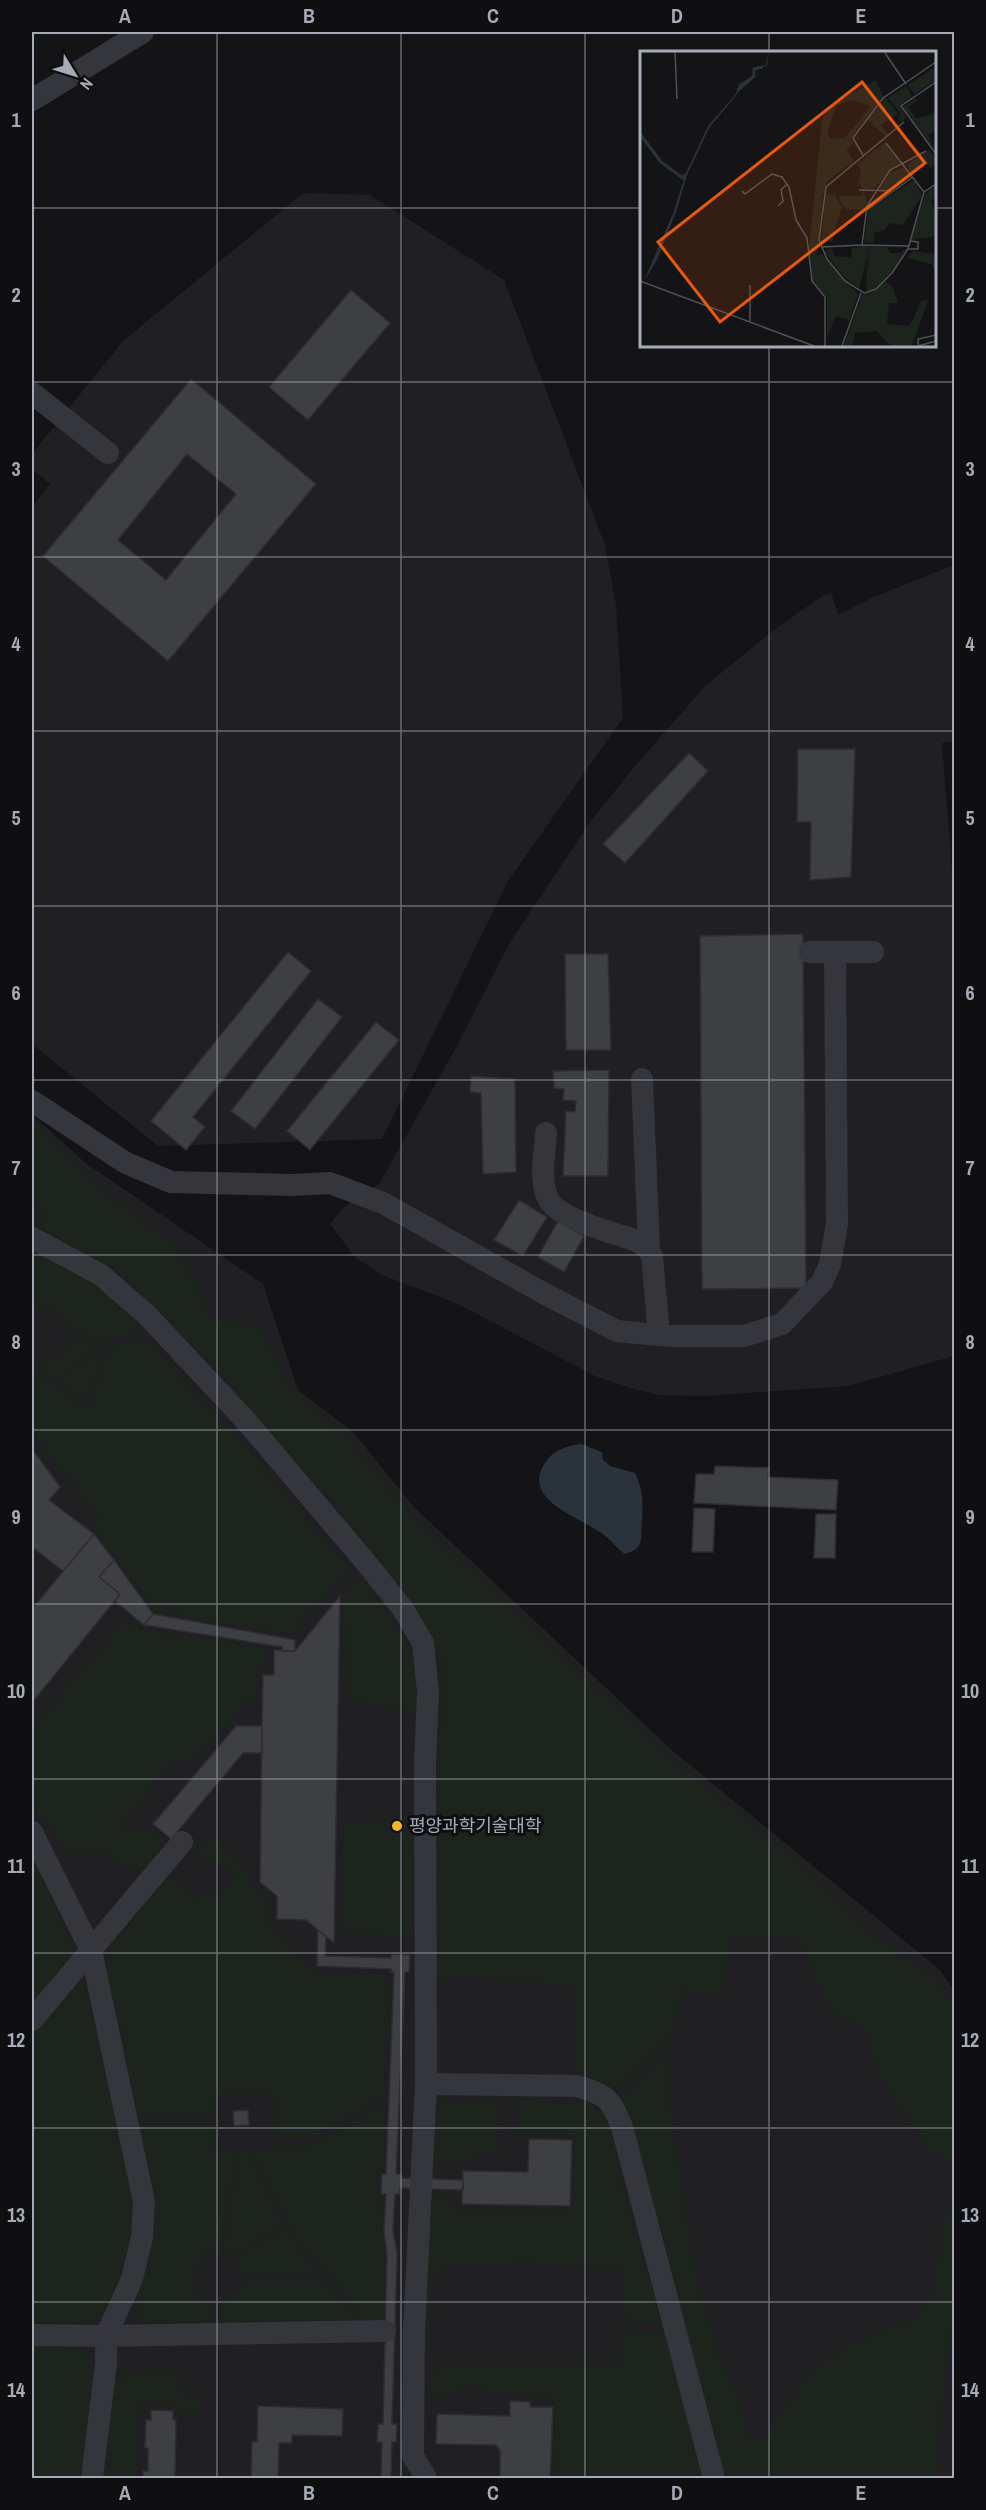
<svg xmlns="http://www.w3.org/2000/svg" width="986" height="2510" font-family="'Archivo Narrow','Noto Sans KR',sans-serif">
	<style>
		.built { fill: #202023 }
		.green { fill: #1c241d }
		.water { fill: #2a333b }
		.building { fill: #3e3f43; stroke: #2e2e32; stroke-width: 1.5; fill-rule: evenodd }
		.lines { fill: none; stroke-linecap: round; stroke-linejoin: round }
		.minor { stroke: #35363b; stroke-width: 22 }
		.grid { fill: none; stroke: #a5abb7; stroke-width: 1.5; stroke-opacity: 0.55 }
		.poi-dot { fill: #f9b32a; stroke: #0f0f11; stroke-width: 2 }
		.labels { text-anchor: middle; stroke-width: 6; stroke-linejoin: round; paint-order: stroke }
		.poi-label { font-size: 18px; fill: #a5abb7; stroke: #0f0f11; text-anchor: start }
		.inset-river { fill: none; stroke: #2a333b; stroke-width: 3 }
		.inset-road { fill: none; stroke: #4e5056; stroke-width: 1.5 }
		.view { fill: #e8590c; fill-opacity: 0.15; stroke: #e8590c; stroke-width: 3 }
		.inset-edge { fill: none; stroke: #a5abb7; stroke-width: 3 }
		.neatline { fill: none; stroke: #a5abb7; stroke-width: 2 }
		.grid-label { font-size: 20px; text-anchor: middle; font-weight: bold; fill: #a5abb7 }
	</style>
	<rect width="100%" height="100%" fill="#141416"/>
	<path class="built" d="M 303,193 L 370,195 L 504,280 L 605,545 L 616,605 L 623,718 L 508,881 L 382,1139 L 158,1146 L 32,1044 L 32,507 L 50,484 L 32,469 L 32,454 L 123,341 Z
		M 954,565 L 954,741 L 942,743 L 954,897 L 954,1356 L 848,1386 L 705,1396 L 660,1395 L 634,1389 L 595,1376 L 458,1304 L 382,1275 L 355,1257 L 330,1224 L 344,1207 L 379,1184 L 457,1046 L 510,942 L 590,822 L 631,771 L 704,687 L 770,633 L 815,601 L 831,592 L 838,615 L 874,597 Z
		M 32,1115 L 87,1164 L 263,1284 L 298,1390 L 353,1432 L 414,1507 L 673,1751 L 939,1969 L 954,1990 L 954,2478 L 32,2478 Z"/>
	<path class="green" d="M 32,1119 L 112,1199 L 175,1245 L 212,1318 L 262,1329 L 288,1386 L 348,1439 L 406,1510 L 667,1755 L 788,1854 L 856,1924 L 935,1978 L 954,2006 L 954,2162 L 931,2152 L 877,2071 L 865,2028 L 831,2013 L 799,1939 L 732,1936 L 720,1996 L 682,1990 L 671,2036 L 615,2092 L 592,2083 L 511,2079 L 511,2073 L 572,2075 L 575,2073 L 575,1985 L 456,1976 L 434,1978 L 443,1655 L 368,1544 L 190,1343 L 117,1272 L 37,1226 L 45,1215 L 32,1203 Z
		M 32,1250 L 88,1279 L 106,1292 L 144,1331 L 106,1341 L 75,1332 C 66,1314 52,1302 32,1310 Z
		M 75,1336 L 100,1343 L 66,1373 L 56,1377 L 32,1366 L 32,1362 L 41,1364 L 61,1358 Z
		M 144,1338 L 232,1432 L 348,1568 L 291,1634 L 155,1610 L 92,1525 L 99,1517 L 32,1432 L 32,1372 L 52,1382 L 86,1408 L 93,1398 L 109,1347 Z
		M 104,1347 L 86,1400 L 60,1380 Z
		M 359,1576 L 406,1640 L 415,1667 L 417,1713 L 348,1698 L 344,1596 Z
		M 123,1622 L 142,1630 L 266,1648 L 266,1668 L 256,1670 L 255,1698 L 245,1701 L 231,1721 L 196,1758 L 172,1761 L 151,1784 L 153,1787 L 118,1825 L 148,1830 L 162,1840 L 159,1853 L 148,1867 L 129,1868 L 102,1851 L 65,1855 L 49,1824 L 32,1810 L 32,1731 Z
		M 415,1822 L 411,1937 L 340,1932 L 343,1823 Z
		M 210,1838 L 247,1866 L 251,1887 L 268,1903 L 271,1926 L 315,1973 L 385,1974 L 389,1984 L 383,2100 L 375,2101 L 318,2135 L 300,2140 L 274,2140 L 274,2092 L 213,2094 L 213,2118 L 138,2118 L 120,2019 L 108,1982 L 108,1961 L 113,1946 L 166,1876 L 198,1901 L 210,1887 L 222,1896 L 236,1875 L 212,1857 L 207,1863 L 197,1854 Z
		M 32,1852 L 75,1955 L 32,2009 Z
		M 83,1984 L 133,2183 L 134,2228 L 110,2304 L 91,2322 L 32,2322 L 32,2036 L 65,1997 Z
		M 667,2052 L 669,2103 L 694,2270 L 723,2371 L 735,2387 L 749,2442 L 768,2436 L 773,2421 L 805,2381 L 844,2346 L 914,2320 L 933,2293 L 946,2215 L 954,2205 L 954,2302 L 934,2478 L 726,2478 L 619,2098 Z
		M 517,2099 L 593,2103 L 602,2113 L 615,2135 L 622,2186 L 663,2323 L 627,2322 L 627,2313 L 623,2313 L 625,2268 L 565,2267 L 528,2262 L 447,2266 L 434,2274 L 431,2348 L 423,2349 L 425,2193 L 452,2194 L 452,2210 L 573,2209 L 575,2135 L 517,2134 Z
		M 499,2100 L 497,2151 L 476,2151 L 476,2162 L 426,2161 L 427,2122 L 445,2101 Z
		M 381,2106 L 385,2107 L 383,2170 L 379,2171 L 378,2196 L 383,2196 L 382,2231 L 386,2255 L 383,2321 L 363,2321 L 343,2291 L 290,2229 L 252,2152 L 271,2152 L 272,2148 L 304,2147 L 319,2141 Z
		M 139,2125 L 213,2125 L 213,2152 L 237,2152 L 219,2251 L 204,2254 L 191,2272 L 201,2299 L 214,2299 L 213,2322 L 139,2321 C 136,2289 152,2258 155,2226 C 158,2193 146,2157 139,2125 Z
		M 240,2152 L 249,2153 L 282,2225 L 233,2254 L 224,2253 Z
		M 284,2229 L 320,2274 L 243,2274 L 240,2272 L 235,2256 Z
		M 245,2279 L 326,2281 L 355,2320 L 221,2322 L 220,2301 L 230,2300 Z
		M 661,2331 L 668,2336 L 707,2478 L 553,2478 L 555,2407 L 551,2397 L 496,2392 L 469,2386 L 420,2402 L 438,2366 L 491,2364 L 540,2366 L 541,2363 L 620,2365 L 621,2332 Z
		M 32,2344 L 75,2344 L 92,2360 L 92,2386 L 83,2478 L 32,2478 Z
		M 145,2369 L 177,2371 L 180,2393 L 202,2394 L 198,2415 L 178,2414 L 173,2404 L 156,2400 L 139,2405 L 135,2478 L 104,2478 L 114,2381 Z"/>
	<path class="water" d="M 581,1444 L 602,1452 L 603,1460 L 610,1466 L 635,1473 C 643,1490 643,1502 642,1520 C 640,1537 646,1548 625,1554 C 617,1549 612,1541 604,1535 C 581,1517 520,1501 545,1463 C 553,1450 566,1446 581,1444 Z"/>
	<path class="building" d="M 351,290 L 390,323 L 308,420 L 269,387 Z
		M 191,379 L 316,484 L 168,661 L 43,556 ZM 187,454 L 236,494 L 166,580 L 118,540 Z
		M 798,749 L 855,749 L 851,877 L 810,880 L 811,822 L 797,822 Z
		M 689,753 L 708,771 L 625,863 L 603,844 Z
		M 803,934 L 806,1288 L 702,1289 L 700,936 Z
		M 288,952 L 311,971 L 193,1117 L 205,1127 L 186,1150 L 151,1121 Z
		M 565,954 L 608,954 L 611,1050 L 566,1050 Z
		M 318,999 L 342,1017 L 255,1129 L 231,1111 Z
		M 376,1022 L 399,1040 L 310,1150 L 287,1131 Z
		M 609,1070 L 608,1176 L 563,1176 L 566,1111 L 575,1112 L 576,1101 L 563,1100 L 564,1089 L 554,1088 L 553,1071 Z
		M 471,1076 L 515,1079 L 516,1172 L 483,1174 L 481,1093 L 470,1092 Z
		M 519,1200 L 547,1217 L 523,1256 L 494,1240 Z
		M 558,1221 L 584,1236 L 564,1272 L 538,1257 Z
		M 33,1450 L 60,1487 L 49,1500 L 94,1534 L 63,1571 L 32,1547 L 32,1452 Z
		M 715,1466 L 769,1468 L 768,1477 L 838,1480 L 836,1510 L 694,1503 L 696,1474 L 714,1474 Z
		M 694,1508 L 715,1509 L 713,1552 L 692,1552 Z
		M 816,1514 L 836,1514 L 835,1558 L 814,1558 Z
		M 94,1534 L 114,1560 L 99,1577 L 120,1594 L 32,1703 L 32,1609 Z
		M 114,1560 L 153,1614 L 144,1625 L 115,1601 L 120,1594 L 99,1577 Z
		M 340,1596 L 335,1883 L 334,1943 L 306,1920 L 277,1919 L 277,1896 L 260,1882 L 262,1726 L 263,1675 L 274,1675 L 274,1650 L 295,1651 Z
		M 153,1614 L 295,1640 L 295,1651 L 282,1651 L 282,1647 L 144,1625 Z
		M 236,1726 L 262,1726 L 262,1753 L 243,1753 L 171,1839 L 153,1824 Z
		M 318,1930 L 326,1937 L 325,1956 L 391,1958 L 391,1954 L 410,1955 L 409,1972 L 405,1972 L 396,2174 L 401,2174 L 401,2178 L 463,2180 L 463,2190 L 400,2188 L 400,2194 L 395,2194 L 393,2229 L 397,2254 L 392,2424 L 397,2424 L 396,2442 L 392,2442 L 391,2478 L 381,2478 L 382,2442 L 377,2442 L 378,2424 L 383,2424 L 387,2256 L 384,2231 L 386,2194 L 381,2194 L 382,2174 L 386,2174 L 394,1972 L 391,1972 L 391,1969 L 317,1966 Z
		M 248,2110 L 249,2125 L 234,2126 L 233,2111 Z
		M 529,2139 L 572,2140 L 570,2206 L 462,2204 L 463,2171 L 528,2172 Z
		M 510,2401 L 530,2402 L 530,2407 L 553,2407 L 550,2478 L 500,2478 L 500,2450 L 496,2445 L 436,2444 L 437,2414 L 510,2416 Z
		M 258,2406 L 343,2409 L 342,2436 L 292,2435 L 292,2443 L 279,2443 L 278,2478 L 251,2478 L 252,2442 L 257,2442 Z
		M 151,2410 L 173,2411 L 173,2420 L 176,2420 L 175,2478 L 143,2478 L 143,2471 L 148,2471 L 148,2448 L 145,2448 L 146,2420 L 151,2420 Z"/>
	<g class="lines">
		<path class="minor" d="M 32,100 L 143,32
			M 32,393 L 108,453
			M 810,952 L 835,952
			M 642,1079 L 649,1248
			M 32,1101 L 126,1163 L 171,1182 L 291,1185 L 330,1183 L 383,1203 L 545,1294 L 617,1331 L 670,1336 L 744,1336 L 782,1324 L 822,1282 L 830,1264 L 837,1224 L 835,952 L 873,952
			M 546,1133 C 545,1154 538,1183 550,1202 C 560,1217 605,1231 622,1236 C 635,1240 646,1243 652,1256 L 659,1335
			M 32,1238 L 101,1275 L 147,1315 L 247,1422 L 368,1565 L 403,1609 L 423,1643 L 428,1692 L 425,1765 L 426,2084 L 414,2331 L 413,2456 L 426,2478
			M 32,1832 L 91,1950 L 144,2202 L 142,2237 L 132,2279 L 106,2336 L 106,2363 L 92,2478
			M 32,2020 L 182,1842
			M 426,2084 L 577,2086 C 607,2095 610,2098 622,2127 L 714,2478
			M 32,2335 L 106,2336 L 385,2331"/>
	</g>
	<path class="grid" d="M 217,32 L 217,2478M 401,32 L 401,2478M 585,32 L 585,2478M 769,32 L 769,52M 32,208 L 641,208M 934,208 L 954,208M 769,345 L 769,2478M 32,382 L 954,382M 32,557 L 954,557M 32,731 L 954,731M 32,906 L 954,906M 32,1080 L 954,1080M 32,1255 L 954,1255M 32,1430 L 954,1430M 32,1604 L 954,1604M 32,1779 L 954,1779M 32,1953 L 954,1953M 32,2128 L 954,2128M 32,2302 L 954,2302"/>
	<circle class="poi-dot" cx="397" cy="1826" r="6"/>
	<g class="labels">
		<g class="poi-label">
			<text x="409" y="1832">평양과학기술대학</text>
		</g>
	</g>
	<g transform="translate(640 51)">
		<rect width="296" height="296" fill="#141416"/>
		<path d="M 295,16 L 295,30 L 274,43 L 268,34 ZM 236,29 L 243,45 L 211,88 L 217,97 L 213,93 L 206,98 L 214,110 L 187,130 L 183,143 L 177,204 L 182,203 L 218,244 L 209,269 L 196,265 L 187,286 L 187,247 L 172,228 L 169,198 L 182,69 L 188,56 ZM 211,49 L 231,55 L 205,87 L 191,88 L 187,83 L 196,55 ZM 266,35 L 272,45 L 260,54 L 266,67 L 261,71 L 258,66 L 261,63 L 248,47 ZM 245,46 L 258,63 L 241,74 L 249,84 L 245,85 L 228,69 ZM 275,47 L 277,50 L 268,56 L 276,68 L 295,62 L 295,80 L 288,84 L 295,99 L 263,57 ZM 245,92 L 260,112 L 233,138 L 223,138 L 220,133 L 217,137 L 221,120 L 217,113 ZM 289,99 L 295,106 L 295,113 L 291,117 L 285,111 L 272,124 L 267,114 ZM 264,116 L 272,126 L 252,139 L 239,139 L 250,122 ZM 274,129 L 282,144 L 263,174 L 249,172 L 246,178 L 234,182 L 234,192 L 224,191 L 228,159 ZM 295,134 L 295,147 L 291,149 L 295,162 L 295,185 L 271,189 L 285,144 ZM 223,140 L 227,148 L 225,159 L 205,158 L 198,145 L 221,145 ZM 186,143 L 195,144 L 202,156 L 193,183 L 183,183 L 193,185 L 193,191 L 181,190 ZM 223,195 L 228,195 L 228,203 L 219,237 L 204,226 L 184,200 L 192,197 L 194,205 L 211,206 L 212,197 ZM 229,195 L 247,196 L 250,202 L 260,202 L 267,197 L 257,215 L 237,236 L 226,240 ZM 273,200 L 295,203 L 295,219 L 291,213 L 267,207 ZM 246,230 L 253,237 L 258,252 L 249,252 L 247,273 L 270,275 L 281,250 L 288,249 L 272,295 L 251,295 L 237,280 L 215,282 L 212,295 L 204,295 L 222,244 Z" fill="#1c241d" fill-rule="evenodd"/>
		<path d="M 129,0 L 127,15 L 115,18 L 114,24 L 100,35 L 98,42 L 69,77 L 47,124 L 36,161 L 17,209 L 4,230 L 34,160 L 44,128 L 42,122 L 45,124 L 68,75 L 96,43 L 99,33 L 113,25 L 113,18 L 126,14 Z" fill="#2a333b"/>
		<path class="inset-river" d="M 98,39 L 114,25 L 114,18 L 123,16M 0,83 L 21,111 L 44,128"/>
		<path class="inset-road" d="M 35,0 L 37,48M 245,2 L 266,33M 296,31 L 261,55 L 296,103M 264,71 L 186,136 L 179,189 L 187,208 L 205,230 L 224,242 L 236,238 L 252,222 L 268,198 L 284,141 L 296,133M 246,92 L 284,141M 223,104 L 213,87 L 243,47 L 296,11M 219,139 L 251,140M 102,140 L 105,143 L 132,123 L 142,126 L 149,136 L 156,169 L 167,187 L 172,230 L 185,246 L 185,295M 138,155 L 143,150 L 141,139 L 147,133M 227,159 L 273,126M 269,195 L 222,194 L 227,155 L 250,119 L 286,100M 181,196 L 222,194M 268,198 L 278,198 L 278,191 L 270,190M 0,230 L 174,295M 110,271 L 110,234M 278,294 L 278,288 L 296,284M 202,295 L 221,242M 278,295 L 296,290"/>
		<path class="view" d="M 222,31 L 285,112 L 80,271 L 18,191 Z"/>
		<rect width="296" height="296" class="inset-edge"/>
	</g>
	<rect width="986" height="2510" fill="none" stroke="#0f0f11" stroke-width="66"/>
	<g transform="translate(75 75) rotate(128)" stroke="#0f0f11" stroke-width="4.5" paint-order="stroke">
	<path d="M0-4.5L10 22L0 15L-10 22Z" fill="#a5abb7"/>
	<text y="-9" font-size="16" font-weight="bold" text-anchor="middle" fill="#a5abb7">N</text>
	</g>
	<rect x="33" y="33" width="920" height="2444" class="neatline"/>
	<g class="grid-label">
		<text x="125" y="23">A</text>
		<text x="309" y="23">B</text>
		<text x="493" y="23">C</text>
		<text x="677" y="23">D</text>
		<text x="861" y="23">E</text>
		<text x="16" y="127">1</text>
		<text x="970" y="127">1</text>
		<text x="16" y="302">2</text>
		<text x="970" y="302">2</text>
		<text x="16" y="476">3</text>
		<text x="970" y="476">3</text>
		<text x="16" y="651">4</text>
		<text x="970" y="651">4</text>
		<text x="16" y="825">5</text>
		<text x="970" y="825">5</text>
		<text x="16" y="1000">6</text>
		<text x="970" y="1000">6</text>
		<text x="16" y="1175">7</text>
		<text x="970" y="1175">7</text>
		<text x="16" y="1349">8</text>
		<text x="970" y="1349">8</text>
		<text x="16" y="1524">9</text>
		<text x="970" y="1524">9</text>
		<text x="16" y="1698">10</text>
		<text x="970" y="1698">10</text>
		<text x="16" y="1873">11</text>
		<text x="970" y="1873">11</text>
		<text x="16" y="2047">12</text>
		<text x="970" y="2047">12</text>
		<text x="16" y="2222">13</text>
		<text x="970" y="2222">13</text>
		<text x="16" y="2397">14</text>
		<text x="970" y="2397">14</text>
		<text x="125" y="2500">A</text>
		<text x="309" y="2500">B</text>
		<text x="493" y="2500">C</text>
		<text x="677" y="2500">D</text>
		<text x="861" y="2500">E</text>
	</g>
</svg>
